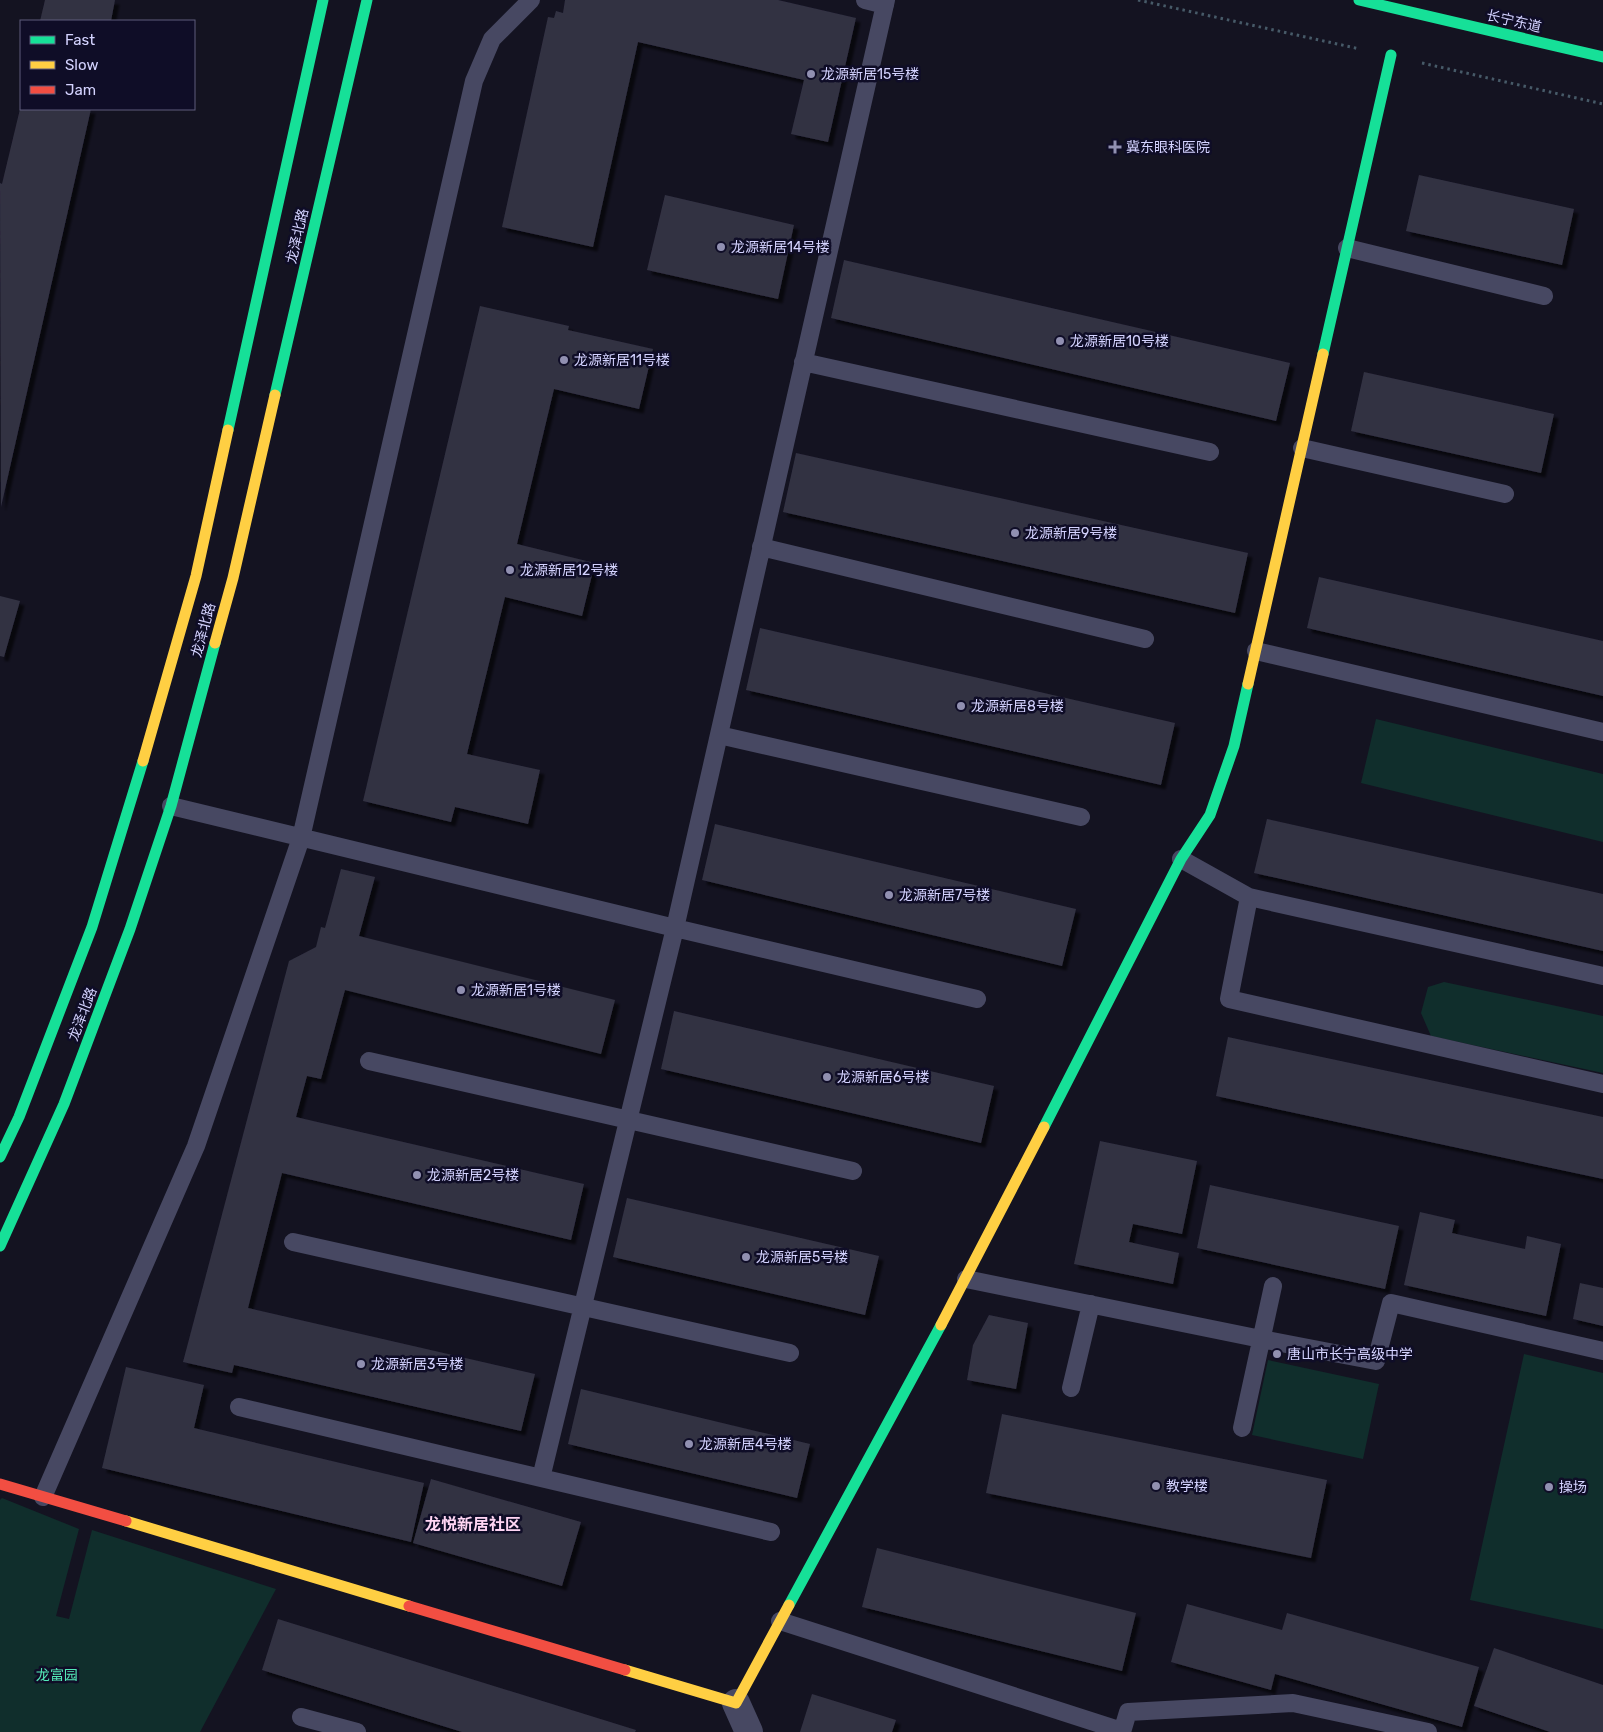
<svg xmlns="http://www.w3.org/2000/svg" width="1603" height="1732" font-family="Rubik,'Noto Sans SC',sans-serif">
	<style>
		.green { fill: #102e2c }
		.building { fill: #323143; filter: url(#shadow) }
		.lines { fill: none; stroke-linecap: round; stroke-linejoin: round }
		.path { stroke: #475a68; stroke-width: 3; stroke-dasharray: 2.5 4; stroke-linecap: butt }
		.lane { stroke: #474862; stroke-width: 18 }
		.street { stroke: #474862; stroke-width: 28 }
		.fast { stroke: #16e098; stroke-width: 11 }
		.slow { stroke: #ffcf43; stroke-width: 11 }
		.jam { stroke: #f24e42; stroke-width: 11 }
		.poi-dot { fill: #9190b1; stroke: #0f0d27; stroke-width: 2 }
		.labels { text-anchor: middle; stroke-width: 5; stroke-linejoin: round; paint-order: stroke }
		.street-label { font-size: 14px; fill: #d4d3ff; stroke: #0f0d27 }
		.poi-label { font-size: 14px; fill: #d4d3ff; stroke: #0f0d27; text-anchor: start }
		.park-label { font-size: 14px; fill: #54eab8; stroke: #0f0d27 }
		.quarter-label { font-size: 16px; font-weight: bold; fill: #ffd5f3; stroke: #0f0d27 }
	</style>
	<defs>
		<filter id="shadow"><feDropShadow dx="4.5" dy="4.5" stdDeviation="1" flood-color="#0009"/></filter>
	</defs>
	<rect width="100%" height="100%" fill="#141321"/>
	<path class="green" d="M 1376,719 L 1603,774 L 1603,842 L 1361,783 Z
		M 1444,982 L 1603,1016 L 1603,1073 L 1431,1036 L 1421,1013 L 1428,987 Z
		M 1524,1354 L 1603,1373 L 1603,1629 L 1470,1600 Z
		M 1268,1360 L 1379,1384 L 1363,1459 L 1252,1435 Z
		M 2,1498 L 79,1529 L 56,1616 L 69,1619 L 92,1530 L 276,1589 L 200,1732 L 0,1732 L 0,1500 Z"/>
	<path class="building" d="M 45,0 L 115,0 L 111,21 L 40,21 Z
		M 565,0 L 778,0 L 856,18 L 828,142 L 791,134 L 804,80 L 638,42 L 593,247 L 502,227 L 548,17 L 554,18 L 556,11 L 563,13 Z
		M 20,109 L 91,109 L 1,507 L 0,183 L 2,184 Z
		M 1419,175 L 1574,209 L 1562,265 L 1406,231 Z
		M 665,195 L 794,225 L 778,299 L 647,270 Z
		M 844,260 L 1290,363 L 1276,421 L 831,318 Z
		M 480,306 L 569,326 L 568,330 L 653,349 L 639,409 L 554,389 L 517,544 L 595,563 L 582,616 L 505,597 L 467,754 L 540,770 L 528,824 L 455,807 L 451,822 L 363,801 Z
		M 1364,372 L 1554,414 L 1541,473 L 1351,431 Z
		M 796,453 L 1248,553 L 1235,613 L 783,512 Z
		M 1319,577 L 1603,641 L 1603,696 L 1307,628 Z
		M 0,596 L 20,601 L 4,657 L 0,656 Z
		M 760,628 L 1175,723 L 1161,785 L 746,690 Z
		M 1267,819 L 1603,894 L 1603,951 L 1254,873 Z
		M 715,824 L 1076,909 L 1062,966 L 702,880 Z
		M 341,869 L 375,877 L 359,936 L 615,1000 L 601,1054 L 345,990 L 321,1079 L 307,1076 L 296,1117 L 584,1184 L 571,1240 L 282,1173 L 248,1308 L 535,1374 L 521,1431 L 234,1365 L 232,1373 L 183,1362 L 289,961 L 316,947 L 321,927 L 325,928 Z
		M 674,1011 L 994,1086 L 981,1143 L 661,1069 Z
		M 1228,1037 L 1603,1117 L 1603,1179 L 1216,1096 Z
		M 1100,1141 L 1197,1161 L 1182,1234 L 1133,1224 L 1129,1242 L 1179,1253 L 1173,1284 L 1074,1264 Z
		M 1210,1185 L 1399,1226 L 1385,1289 L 1197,1248 Z
		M 627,1198 L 879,1256 L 865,1315 L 613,1257 Z
		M 1420,1212 L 1455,1220 L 1452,1233 L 1525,1249 L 1527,1236 L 1561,1244 L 1546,1316 L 1404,1285 Z
		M 1580,1283 L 1603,1288 L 1603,1326 L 1573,1319 Z
		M 989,1315 L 1028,1323 L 1016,1389 L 967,1380 L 973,1345 Z
		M 126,1367 L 204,1385 L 194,1428 L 424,1483 L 411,1542 L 102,1468 Z
		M 581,1389 L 810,1444 L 797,1498 L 568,1444 Z
		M 1002,1414 L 1327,1480 L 1311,1558 L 986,1493 Z
		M 431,1479 L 581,1522 L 562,1586 L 413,1543 Z
		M 877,1548 L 1136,1613 L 1122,1671 L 862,1607 Z
		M 1187,1604 L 1282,1630 L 1287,1613 L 1479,1667 L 1462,1727 L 1275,1674 L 1271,1690 L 1171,1662 Z
		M 278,1619 L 636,1730 L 635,1732 L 462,1732 L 262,1670 Z
		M 1494,1648 L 1603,1685 L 1603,1732 L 1550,1732 L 1474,1706 Z
		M 812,1694 L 896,1720 L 892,1732 L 800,1732 Z"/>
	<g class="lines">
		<path class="path" d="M 1138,0 L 1360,49
			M 1422,63 L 1603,104"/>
		<path class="lane" d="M 865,0 L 885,5
			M 1347,248 L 1544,296
			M 803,362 L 1210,452
			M 1302,448 L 1505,494
			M 761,547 L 1145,639
			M 1256,651 L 1603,732
			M 719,735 L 1081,817
			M 171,806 L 675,928 L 977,999
			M 1181,859 L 1249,897 L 1603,976
			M 1249,897 L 1229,999 L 1603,1084
			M 369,1061 L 853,1171
			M 293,1242 L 790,1353
			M 966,1279 L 1261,1339 L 1376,1361 L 1391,1303 L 1603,1351
			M 1071,1388 L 1091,1304
			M 239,1407 L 771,1532
			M 1242,1428 L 1273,1286
			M 541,1478 L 675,928 L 886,0
			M 43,1497 L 196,1146 L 301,838 L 474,81 L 492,39 L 531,0
			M 780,1621 L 1122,1731
			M 301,1717 L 357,1732
			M 1122,1732 L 1128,1712 L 1293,1703 L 1428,1732"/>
		<path class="street" d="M 736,1703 L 749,1732"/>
		<path class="fast" d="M 1359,0 L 1603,57
			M 1323,354 L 1391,55
			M 275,395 L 367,0
			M 228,430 L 323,0
			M 1044,1127 L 1181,859 L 1210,815 L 1234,746 L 1248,684
			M 0,1157 L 19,1117 L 92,927 L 143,761
			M 0,1246 L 64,1104 L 130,929 L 171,806 L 215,643
			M 789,1605 L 941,1325"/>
		<path class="slow" d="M 215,643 L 233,578 L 275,395
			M 1248,684 L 1323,354
			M 143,761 L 196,576 L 228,430
			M 941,1325 L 1044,1127
			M 126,1521 L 409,1606
			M 625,1670 L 736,1703 L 789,1605"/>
		<path class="jam" d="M 0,1484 L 126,1521
			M 409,1606 L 625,1670"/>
	</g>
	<g class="poi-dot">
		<circle cx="811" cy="74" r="5"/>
		<path d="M1112.5 139.5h5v5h5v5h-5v5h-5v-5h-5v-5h5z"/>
		<circle cx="721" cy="247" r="5"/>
		<circle cx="1060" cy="341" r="5"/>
		<circle cx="564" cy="360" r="5"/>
		<circle cx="1015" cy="533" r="5"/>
		<circle cx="510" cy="570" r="5"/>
		<circle cx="961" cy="706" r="5"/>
		<circle cx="889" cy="895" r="5"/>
		<circle cx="461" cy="990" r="5"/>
		<circle cx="827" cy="1077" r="5"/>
		<circle cx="417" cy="1175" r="5"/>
		<circle cx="746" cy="1257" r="5"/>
		<circle cx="1277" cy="1354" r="5"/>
		<circle cx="361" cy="1364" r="5"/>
		<circle cx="689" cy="1444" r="5"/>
		<circle cx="1156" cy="1486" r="5"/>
		<circle cx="1549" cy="1487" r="5"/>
	</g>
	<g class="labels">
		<g class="street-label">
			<text transform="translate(1514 21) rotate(13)" y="5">长宁东道</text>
			<text transform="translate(297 236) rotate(-77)" y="5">龙泽北路</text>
			<text transform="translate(203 630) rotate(-75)" y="5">龙泽北路</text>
			<text transform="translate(82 1014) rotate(-69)" y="5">龙泽北路</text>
		</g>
		<g class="poi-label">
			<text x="821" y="79">龙源新居15号楼</text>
			<text x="1126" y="152">冀东眼科医院</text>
			<text x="731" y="252">龙源新居14号楼</text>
			<text x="1070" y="346">龙源新居10号楼</text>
			<text x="574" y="365">龙源新居11号楼</text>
			<text x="1025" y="538">龙源新居9号楼</text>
			<text x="520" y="575">龙源新居12号楼</text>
			<text x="971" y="711">龙源新居8号楼</text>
			<text x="899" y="900">龙源新居7号楼</text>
			<text x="471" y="995">龙源新居1号楼</text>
			<text x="837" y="1082">龙源新居6号楼</text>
			<text x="427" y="1180">龙源新居2号楼</text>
			<text x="756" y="1262">龙源新居5号楼</text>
			<text x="1287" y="1359">唐山市长宁高级中学</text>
			<text x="371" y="1369">龙源新居3号楼</text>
			<text x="699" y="1449">龙源新居4号楼</text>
			<text x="1166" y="1491">教学楼</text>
			<text x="1559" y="1492">操场</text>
		</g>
		<g class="park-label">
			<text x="57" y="1680">龙富园</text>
		</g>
		<g class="quarter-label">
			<text x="473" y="1530">龙悦新居社区</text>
		</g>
	</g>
	<rect x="20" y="20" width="175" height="90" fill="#0f0d27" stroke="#5e5c7d"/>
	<rect x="30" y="36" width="25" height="8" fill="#16e098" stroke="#5e5c7d"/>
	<text x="65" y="45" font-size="15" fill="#d4d3ff">Fast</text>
	<rect x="30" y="61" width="25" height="8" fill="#ffcf43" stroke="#5e5c7d"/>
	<text x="65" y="70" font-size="15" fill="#d4d3ff">Slow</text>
	<rect x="30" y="86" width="25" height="8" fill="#f24e42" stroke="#5e5c7d"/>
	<text x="65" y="95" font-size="15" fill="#d4d3ff">Jam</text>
</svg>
